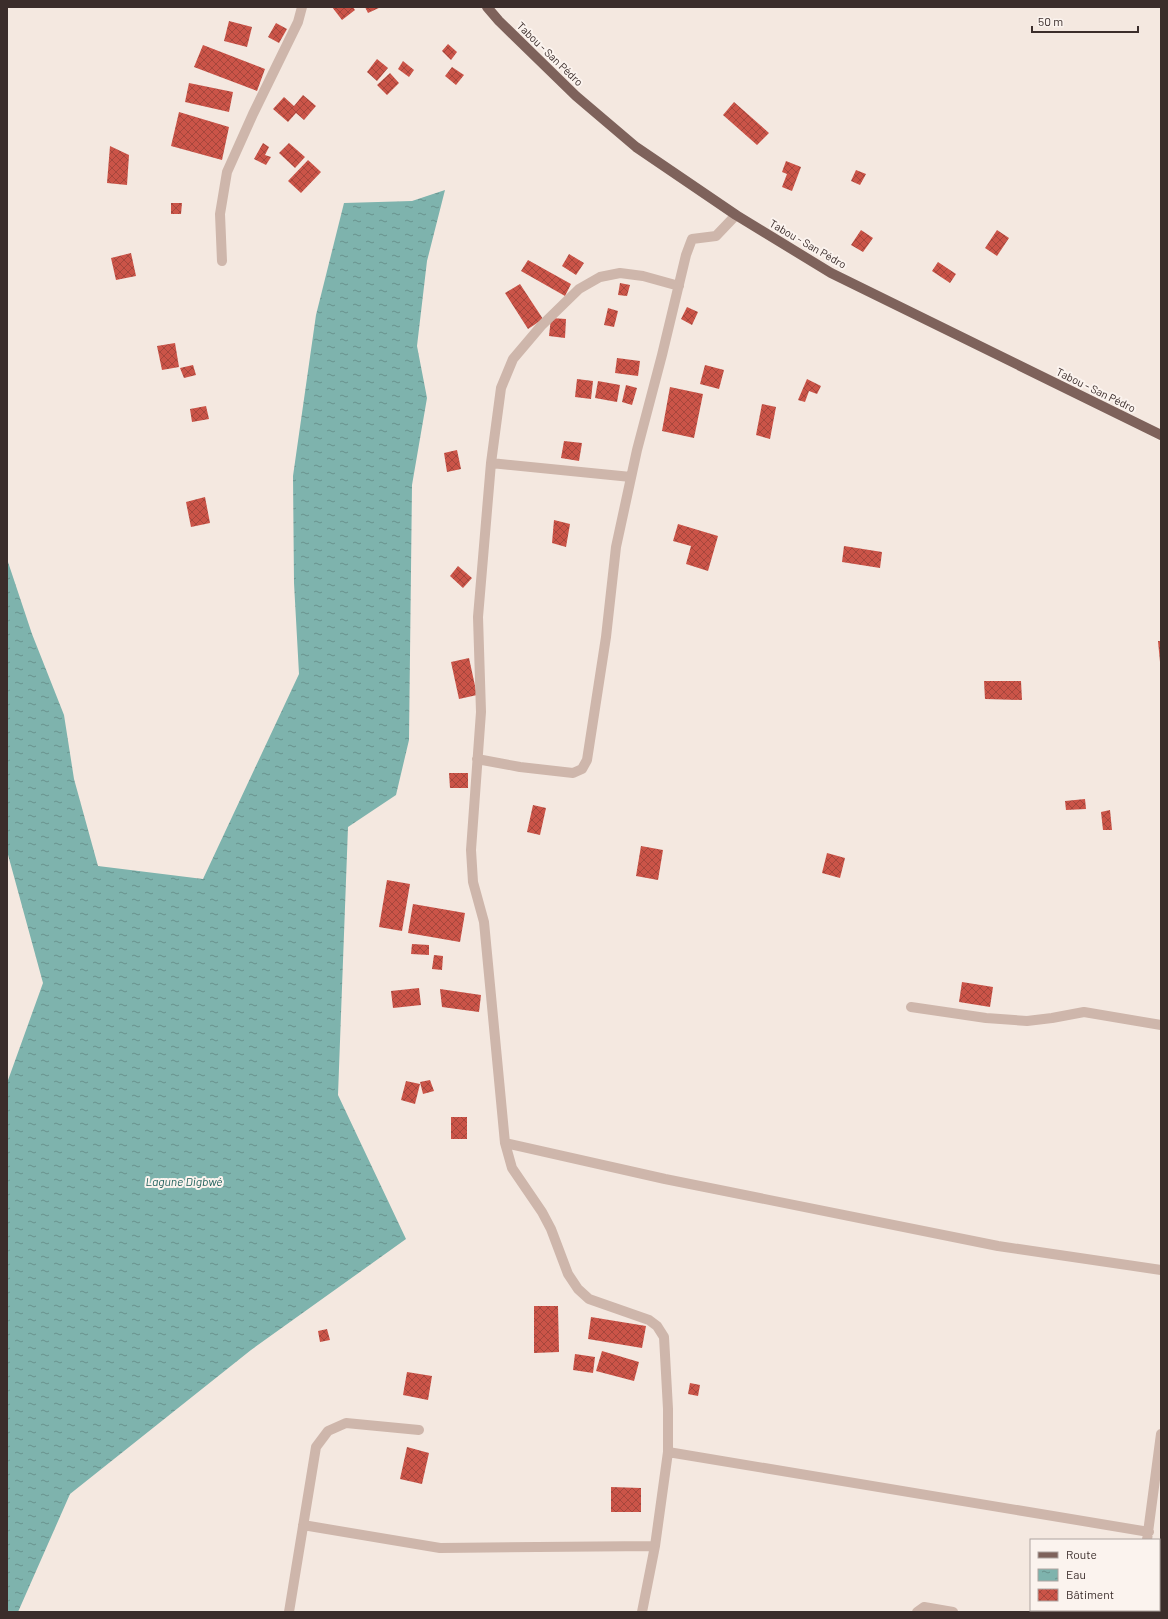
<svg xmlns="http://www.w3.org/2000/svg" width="1168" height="1619" font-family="Barlow,sans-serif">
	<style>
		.water { fill: url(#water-ripples) }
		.building { fill: url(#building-cross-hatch) }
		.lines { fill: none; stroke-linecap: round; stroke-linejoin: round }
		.street { stroke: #ceb6ab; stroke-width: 10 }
		.primary { stroke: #7e625b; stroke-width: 10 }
		.labels { text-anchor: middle; stroke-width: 4; stroke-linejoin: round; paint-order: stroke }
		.street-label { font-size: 11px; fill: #3b2d2b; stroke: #fbf3ee }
		.water-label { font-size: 12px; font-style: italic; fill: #1e5f5a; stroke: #fbf3ee }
	</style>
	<defs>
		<pattern id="water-ripples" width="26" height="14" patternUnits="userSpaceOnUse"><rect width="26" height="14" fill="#7eb3ad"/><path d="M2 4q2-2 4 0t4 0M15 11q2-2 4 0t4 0" fill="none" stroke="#68928d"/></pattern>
		<pattern id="building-cross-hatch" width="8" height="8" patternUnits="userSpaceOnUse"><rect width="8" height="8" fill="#cb5448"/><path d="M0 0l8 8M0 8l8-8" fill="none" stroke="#a6463c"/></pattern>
	</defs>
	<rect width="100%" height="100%" fill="#f4e8e0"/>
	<path class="water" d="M 445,190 L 427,261 L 417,346 L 427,398 L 412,485 L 409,740 L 396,795 L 348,827 L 338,1095 L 406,1239 L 251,1350 L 70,1494 L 18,1612 L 7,1612 L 7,1083 L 43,983 L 7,851 L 7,559 L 32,634 L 64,715 L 74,779 L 98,866 L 203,879 L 299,674 L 294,583 L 293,476 L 316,315 L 344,203 L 412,201 Z"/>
	<path class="building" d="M 332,7 L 353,7 L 355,10 L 342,20 Z
		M 365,7 L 381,7 L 368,13 Z
		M 229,21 L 252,27 L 247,47 L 224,41 Z
		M 276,23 L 287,29 L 279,43 L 268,37 Z
		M 448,44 L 457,52 L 451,60 L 442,51 Z
		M 203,45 L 265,69 L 257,91 L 194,67 Z
		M 377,59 L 388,68 L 377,81 L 367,72 Z
		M 403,61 L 414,70 L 409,77 L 398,69 Z
		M 452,67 L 464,75 L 456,85 L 445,76 Z
		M 390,73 L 399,83 L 387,95 L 377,85 Z
		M 189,83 L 233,92 L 229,112 L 185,102 Z
		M 303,95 L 316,106 L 304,120 L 296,113 L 288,122 L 273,109 L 284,97 L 294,106 Z
		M 734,102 L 769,133 L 757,145 L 723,115 Z
		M 179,112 L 229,127 L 222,160 L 171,146 Z
		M 263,143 L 269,147 L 265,155 L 271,157 L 266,165 L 254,159 Z
		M 289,143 L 305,157 L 295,168 L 279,153 Z
		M 110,146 L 129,155 L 127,185 L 107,183 Z
		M 308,160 L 321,172 L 301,193 L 288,181 Z
		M 786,161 L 801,167 L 792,191 L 782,187 L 787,174 L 782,172 Z
		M 856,170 L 866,174 L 860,185 L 851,181 Z
		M 171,203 L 182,203 L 181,214 L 171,214 Z
		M 861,230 L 873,238 L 863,252 L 851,245 Z
		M 997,230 L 1009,238 L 997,256 L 985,248 Z
		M 131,253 L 136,276 L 116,280 L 111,258 Z
		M 569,254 L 584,263 L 576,275 L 562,266 Z
		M 528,260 L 571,284 L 565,296 L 521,271 Z
		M 938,262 L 956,274 L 950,283 L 932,271 Z
		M 620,283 L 630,285 L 627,296 L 618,295 Z
		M 520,284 L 543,319 L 528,329 L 505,293 Z
		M 687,307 L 698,312 L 692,325 L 681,319 Z
		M 608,308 L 618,311 L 614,327 L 604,325 Z
		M 551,318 L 566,319 L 565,338 L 549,336 Z
		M 175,343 L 179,367 L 162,370 L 157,346 Z
		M 617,358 L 640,361 L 638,376 L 615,373 Z
		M 193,365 L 196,375 L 184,378 L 180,368 Z
		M 705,365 L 724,370 L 719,389 L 700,384 Z
		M 577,379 L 593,381 L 591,399 L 575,397 Z
		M 807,379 L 821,386 L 817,394 L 809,391 L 805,402 L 798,400 Z
		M 598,381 L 620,385 L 617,402 L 595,398 Z
		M 626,385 L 637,388 L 632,405 L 622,402 Z
		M 670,387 L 703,394 L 694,438 L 662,431 Z
		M 762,404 L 776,407 L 770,439 L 756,435 Z
		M 206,406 L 209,419 L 192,422 L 190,409 Z
		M 564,441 L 582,443 L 579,461 L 561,458 Z
		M 457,450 L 461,469 L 447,472 L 444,453 Z
		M 205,497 L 210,523 L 191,527 L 186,502 Z
		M 554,520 L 570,524 L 566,547 L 552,543 Z
		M 678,524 L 718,536 L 708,571 L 686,564 L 691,546 L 673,541 Z
		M 844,546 L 882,552 L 880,568 L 842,562 Z
		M 458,566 L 472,578 L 463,588 L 450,576 Z
		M 1158,641 L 1161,641 L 1161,662 L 1160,662 Z
		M 469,658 L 477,695 L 459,699 L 451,662 Z
		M 984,681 L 1021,681 L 1022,700 L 985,699 Z
		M 449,773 L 468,773 L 468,788 L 450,788 Z
		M 1085,799 L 1086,809 L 1066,810 L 1065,801 Z
		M 533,805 L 546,808 L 540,835 L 527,832 Z
		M 1110,810 L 1112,830 L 1103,830 L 1101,812 Z
		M 641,846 L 663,850 L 658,880 L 636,876 Z
		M 827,853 L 845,858 L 840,878 L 822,873 Z
		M 387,880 L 410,884 L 402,931 L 379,927 Z
		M 413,904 L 465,913 L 460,942 L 408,933 Z
		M 412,944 L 429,945 L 429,955 L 411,954 Z
		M 434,955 L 443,956 L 442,970 L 432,969 Z
		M 962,982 L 993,987 L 990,1007 L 959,1002 Z
		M 419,988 L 421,1005 L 393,1008 L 391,991 Z
		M 440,989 L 481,995 L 479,1012 L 442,1007 Z
		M 430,1080 L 434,1091 L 423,1094 L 420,1082 Z
		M 406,1081 L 420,1084 L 415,1104 L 401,1100 Z
		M 451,1117 L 467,1117 L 467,1139 L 451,1139 Z
		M 534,1306 L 558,1306 L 559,1352 L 534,1353 Z
		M 591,1317 L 646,1326 L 642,1348 L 588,1339 Z
		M 327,1329 L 330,1340 L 320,1342 L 318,1331 Z
		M 602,1351 L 639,1362 L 634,1381 L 596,1371 Z
		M 575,1354 L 595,1357 L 593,1373 L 573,1370 Z
		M 407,1372 L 432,1376 L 428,1400 L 403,1395 Z
		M 690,1383 L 700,1385 L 698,1396 L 688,1394 Z
		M 407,1447 L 429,1453 L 422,1484 L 400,1479 Z
		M 611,1487 L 641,1488 L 641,1512 L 611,1512 Z"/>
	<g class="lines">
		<path class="street" d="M 222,261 L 220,214 L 227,172 L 253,114 L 298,22 L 302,7
			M 491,463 L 631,477
			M 477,759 L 520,767 L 573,773 L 582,769 L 587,760 L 606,637 L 616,547 L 637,450 L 662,355 L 686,255 L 692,239 L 716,236 L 736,215
			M 911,1007 L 986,1018 L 1027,1021 L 1052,1018 L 1084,1012 L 1161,1025
			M 505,1143 L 665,1179 L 998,1246 L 1161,1270
			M 668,1452 L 1149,1532
			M 303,1525 L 440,1548 L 655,1546
			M 1147,1540 L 1161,1434
			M 289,1612 L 316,1447 L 328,1431 L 346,1423 L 419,1430
			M 642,1612 L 655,1546 L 668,1452 L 668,1409 L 664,1337 L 657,1326 L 649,1320 L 589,1299 L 578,1289 L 568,1274 L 551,1229 L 542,1212 L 512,1168 L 505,1143 L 484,922 L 473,882 L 471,850 L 481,712 L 478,617 L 491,463 L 501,388 L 513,359 L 541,326 L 579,289 L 600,277 L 620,273 L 643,276 L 679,286
			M 917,1612 L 924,1607 L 953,1612
			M 1132,1612 L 1132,1610"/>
		<path class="primary" d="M 487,7 L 499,21 L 576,96 L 636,147 L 736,215 L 831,273 L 1161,435"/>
	</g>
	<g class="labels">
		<g class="street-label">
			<text transform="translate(550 54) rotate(44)" y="4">Tabou - San Pédro</text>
			<text transform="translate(808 244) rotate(30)" y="4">Tabou - San Pédro</text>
			<text transform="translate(1096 390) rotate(26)" y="4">Tabou - San Pédro</text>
		</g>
		<g class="water-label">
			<text x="184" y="1186">Lagune Digbwé</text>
		</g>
	</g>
	<rect width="1168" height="1619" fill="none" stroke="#3b2d2b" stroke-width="16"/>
	<rect x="1030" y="1539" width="130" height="72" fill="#fbf3ee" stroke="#aea4a0"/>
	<rect x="1038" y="1552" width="20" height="6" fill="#7e625b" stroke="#aea4a0"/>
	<text x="1066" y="1559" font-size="12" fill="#3b2d2b">Route</text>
	<rect x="1038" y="1569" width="20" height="12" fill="url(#water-ripples)" stroke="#aea4a0"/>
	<text x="1066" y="1579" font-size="12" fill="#3b2d2b">Eau</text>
	<rect x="1038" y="1589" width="20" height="12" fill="url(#building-cross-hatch)" stroke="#aea4a0"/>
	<text x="1066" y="1599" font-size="12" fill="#3b2d2b">Bâtiment</text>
	<path d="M1032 26v6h106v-6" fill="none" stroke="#3b2d2b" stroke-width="2"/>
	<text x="1038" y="26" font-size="12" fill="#3b2d2b" stroke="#fbf3ee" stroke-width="3" paint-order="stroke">50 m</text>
</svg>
